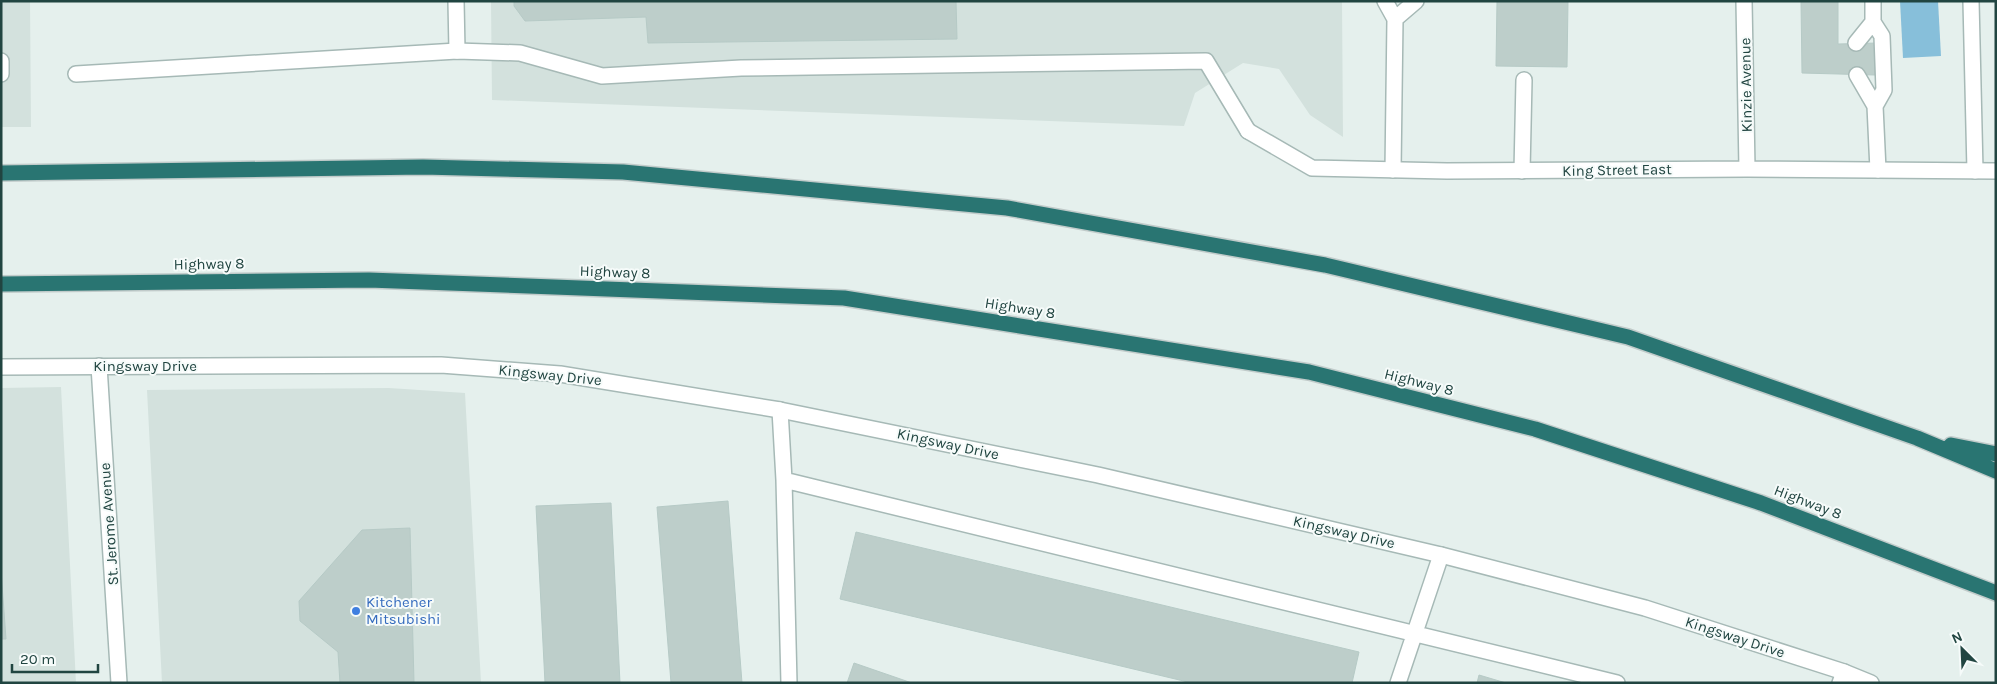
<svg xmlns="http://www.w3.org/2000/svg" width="1997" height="684" font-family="Karla,sans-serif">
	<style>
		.built { fill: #d3e1dd }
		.water { fill: #87bfda }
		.building { fill: #bdceca; stroke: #b6cac6 }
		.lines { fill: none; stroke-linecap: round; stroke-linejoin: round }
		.service-casing { stroke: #a6b9b6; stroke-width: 18 }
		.minor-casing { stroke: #a6b9b6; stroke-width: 18 }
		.tertiary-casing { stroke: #a6b9b6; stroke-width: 18 }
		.motorway-casing { stroke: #c1cbca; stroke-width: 18 }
		.service { stroke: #fff; stroke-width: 15 }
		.minor { stroke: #fff; stroke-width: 15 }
		.tertiary { stroke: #fff; stroke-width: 15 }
		.motorway { stroke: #297572; stroke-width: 15 }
		.shop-dot { fill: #3f7fe0; stroke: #f6fbfa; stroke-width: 2 }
		.labels { text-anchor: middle; stroke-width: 4; stroke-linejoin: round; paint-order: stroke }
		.street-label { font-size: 15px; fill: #214541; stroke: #f6fbfa }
		.shop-label { font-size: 15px; fill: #366cbe; stroke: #f6fbfa; text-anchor: start }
	</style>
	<rect width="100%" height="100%" fill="#e5f0ed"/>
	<path class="built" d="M 1,1 L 30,1 L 31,127 L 1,127 Z
		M 491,1 L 1342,1 L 1343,137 L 1310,115 L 1279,69 L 1243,63 L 1195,93 L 1184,126 L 492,100 Z
		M 61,387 L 76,683 L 1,683 L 1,388 Z
		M 389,388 L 465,393 L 481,683 L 162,683 L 147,390 Z"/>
	<path class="water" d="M 1900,1 L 1938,1 L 1941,56 L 1903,58 Z"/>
	<path class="building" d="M 514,1 L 956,1 L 957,39 L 648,43 L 646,17 L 525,21 L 514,6 Z
		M 1497,1 L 1568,1 L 1567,67 L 1496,66 Z
		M 1801,1 L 1838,1 L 1838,44 L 1877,43 L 1875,75 L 1802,73 Z
		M 728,501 L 742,683 L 671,683 L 657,507 Z
		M 611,503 L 620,683 L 545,683 L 536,506 Z
		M 410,528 L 414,683 L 340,683 L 338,652 L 300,621 L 299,601 L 362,530 Z
		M 856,532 L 1359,652 L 1352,683 L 1192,683 L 840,599 Z
		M 1,571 L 6,639 L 1,639 Z
		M 854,663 L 912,683 L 847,683 Z
		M 1479,675 L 1506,683 L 1477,683 Z"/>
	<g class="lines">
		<defs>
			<path id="service" d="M 1385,1 L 1395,19 L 1393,170
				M 1873,1 L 1873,22 L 1882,36 L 1884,90 L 1875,106 L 1878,170
				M 1971,1 L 1975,171
				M 1395,19 L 1416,1
				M 1856,43 L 1873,22
				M 1,61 L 1,74
				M 76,74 L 457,51 L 520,53 L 602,76 L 741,68 L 1206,61 L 1248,131
				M 1857,75 L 1875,106
				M 1522,171 L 1524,80
				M 780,410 L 784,480 L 789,683
				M 784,480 L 1617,683
				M 1398,683 L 1441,555
				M 1840,683 L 1844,672"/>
			<path id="minor" d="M 456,1 L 457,51
				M 1744,1 L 1747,169
				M 1248,131 L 1312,168 L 1447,171 L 1747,169 L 1996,171
				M 99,366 L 119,683"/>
			<path id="tertiary" d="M 1,367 L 441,365 L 560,374 L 780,410 L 1098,475 L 1441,555 L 1645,608 L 1844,672 L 1871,683"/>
			<path id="motorway" d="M 1,173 L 423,167 L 623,172 L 1007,208 L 1325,265 L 1628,337 L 1917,438 L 1996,471
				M 1,284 L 369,280 L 844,298 L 1309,372 L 1535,429 L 1761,503 L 1996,593
				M 1951,445 L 1996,454"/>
		</defs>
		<use href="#service" class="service-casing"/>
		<use href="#minor" class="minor-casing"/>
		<use href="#tertiary" class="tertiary-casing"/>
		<use href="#motorway" class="motorway-casing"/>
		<use href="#service" class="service"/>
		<use href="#minor" class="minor"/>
		<use href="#tertiary" class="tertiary"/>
		<use href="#motorway" class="motorway"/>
	</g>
	<circle class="shop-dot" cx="356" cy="611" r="5"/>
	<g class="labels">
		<g class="street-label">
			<text transform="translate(1746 85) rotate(-91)" y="5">Kinzie Avenue</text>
			<text transform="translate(1617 170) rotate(-1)" y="5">King Street East</text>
			<text transform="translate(209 264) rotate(-1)" y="5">Highway 8</text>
			<text transform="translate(615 272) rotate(2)" y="5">Highway 8</text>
			<text transform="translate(1020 308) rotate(9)" y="5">Highway 8</text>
			<text x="145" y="371">Kingsway Drive</text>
			<text transform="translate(550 375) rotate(6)" y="5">Kingsway Drive</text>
			<text transform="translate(1419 382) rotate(14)" y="5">Highway 8</text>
			<text transform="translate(948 444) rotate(12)" y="5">Kingsway Drive</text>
			<text transform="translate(1808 502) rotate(21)" y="5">Highway 8</text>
			<text transform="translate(109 524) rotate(-94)" y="5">St. Jerome Avenue</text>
			<text transform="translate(1344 532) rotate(13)" y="5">Kingsway Drive</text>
			<text transform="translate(1735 637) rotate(18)" y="5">Kingsway Drive</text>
		</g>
		<g class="shop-label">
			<text x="366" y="607">Kitchener<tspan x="366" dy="17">Mitsubishi</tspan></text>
		</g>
	</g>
	<rect width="1997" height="684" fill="none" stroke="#214541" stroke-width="5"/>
	<g transform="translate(1962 649) rotate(336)" stroke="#f6fbfa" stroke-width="4" paint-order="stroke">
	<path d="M0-4L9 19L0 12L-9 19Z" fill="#214541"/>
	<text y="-8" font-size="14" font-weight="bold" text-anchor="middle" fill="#214541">N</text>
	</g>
	<path d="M12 664v8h86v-8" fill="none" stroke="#214541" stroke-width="2.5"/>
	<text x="20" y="664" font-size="15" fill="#214541" stroke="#f6fbfa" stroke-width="4" paint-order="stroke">20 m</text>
</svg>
